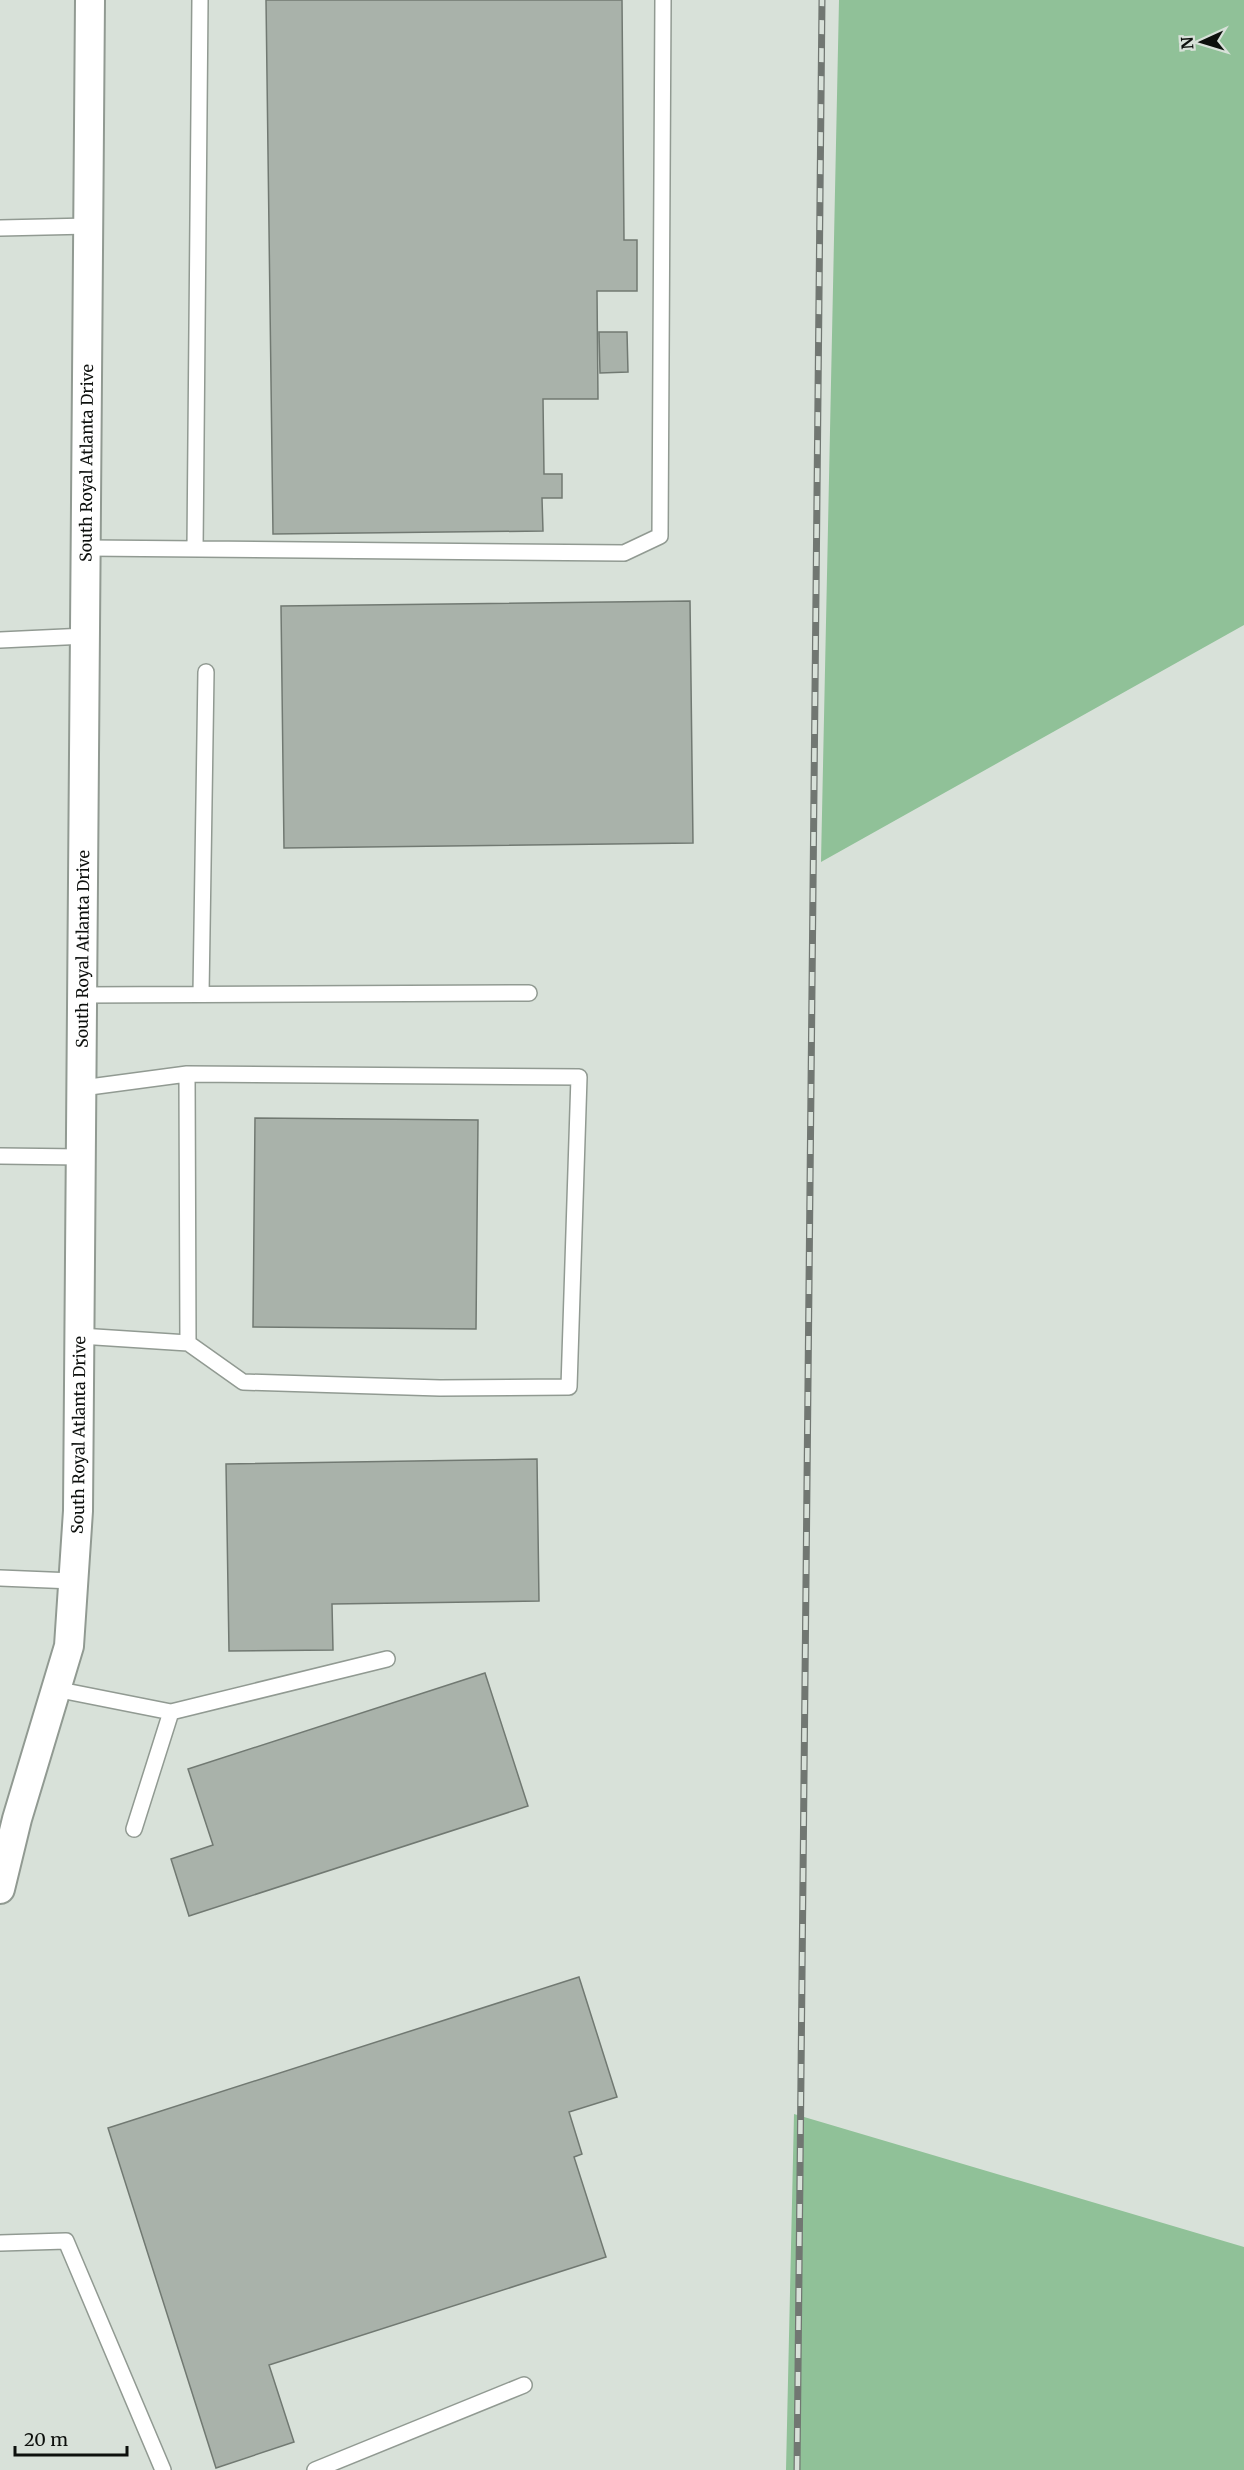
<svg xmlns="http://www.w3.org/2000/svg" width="1244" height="2470" font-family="Merriweather,serif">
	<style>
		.green { fill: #90c198 }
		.building { fill: #a9b2aa; stroke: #717972; stroke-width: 1.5 }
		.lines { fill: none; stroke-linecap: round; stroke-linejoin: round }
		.service-casing { stroke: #919a92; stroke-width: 18 }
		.minor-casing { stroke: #919a92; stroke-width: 32 }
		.service { stroke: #fff; stroke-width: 15 }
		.minor { stroke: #fff; stroke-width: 28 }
		.rail-casing { stroke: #717772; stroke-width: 7 }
		.rail { stroke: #d8e1d9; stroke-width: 4.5; stroke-dasharray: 14; stroke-linecap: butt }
		.labels { text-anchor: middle; stroke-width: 6; stroke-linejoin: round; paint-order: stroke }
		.street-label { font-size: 16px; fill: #0d100d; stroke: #d8e1d9 }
	</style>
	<rect width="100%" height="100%" fill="#d8e1d9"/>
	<path class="green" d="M 839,0 L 1244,0 L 1244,625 L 821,862 Z
		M 794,2114 L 1244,2247 L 1244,2470 L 786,2470 Z"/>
	<path class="building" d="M 266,0 L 622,0 L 624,240 L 637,240 L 637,291 L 597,291 L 598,399 L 543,399 L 544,474 L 562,474 L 562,498 L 542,498 L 543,531 L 273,534 Z
		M 599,332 L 627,332 L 628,372 L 600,373 Z
		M 690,601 L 693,843 L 284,848 L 281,606 Z
		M 255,1118 L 478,1120 L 476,1329 L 253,1327 Z
		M 537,1459 L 539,1601 L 332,1604 L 333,1650 L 229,1651 L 226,1464 Z
		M 485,1673 L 528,1806 L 189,1916 L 171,1859 L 213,1845 L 188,1769 Z
		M 579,1977 L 617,2097 L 569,2112 L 582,2154 L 574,2157 L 606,2257 L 269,2365 L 294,2442 L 216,2468 L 108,2128 Z"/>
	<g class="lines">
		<defs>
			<path id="service" d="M 0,228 L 89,226
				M 87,548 L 624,553 L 660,536 L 663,0
				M 195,549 L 200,0
				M 0,640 L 86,636
				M 201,994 L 206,672
				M 83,995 L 529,993
				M 187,1074 L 188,1343
				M 0,1156 L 81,1157
				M 80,1336 L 188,1343 L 243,1382 L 440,1388 L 569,1387 L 579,1077 L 187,1074 L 82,1088
				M 0,1578 L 73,1581
				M 55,1689 L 171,1712 L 387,1659
				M 134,1829 L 171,1712
				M 0,2243 L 66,2241 L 163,2470
				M 315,2470 L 524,2385"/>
			<g id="minor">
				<path id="s1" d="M 0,1889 L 17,1819 L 69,1646 L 78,1511 L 90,0"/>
			</g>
		</defs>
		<use href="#service" class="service-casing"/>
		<use href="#minor" class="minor-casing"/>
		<use href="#service" class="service"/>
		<use href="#minor" class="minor"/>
		<defs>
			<path id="rail" d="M 797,2470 L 822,0"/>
		</defs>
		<use href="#rail" class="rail-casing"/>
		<use href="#rail" class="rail"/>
	</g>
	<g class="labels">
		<g class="street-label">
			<text dy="6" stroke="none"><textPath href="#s1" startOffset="1436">South Royal Atlanta Drive</textPath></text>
			<text dy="6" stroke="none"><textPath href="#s1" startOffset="950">South Royal Atlanta Drive</textPath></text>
			<text dy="6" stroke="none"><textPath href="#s1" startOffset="464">South Royal Atlanta Drive</textPath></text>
		</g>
	</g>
	<g transform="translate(1202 42) rotate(266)" stroke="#d8e1d9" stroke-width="4.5" paint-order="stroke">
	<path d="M0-4.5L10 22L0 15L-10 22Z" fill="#0d100d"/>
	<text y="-9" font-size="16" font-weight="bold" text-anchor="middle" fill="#0d100d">N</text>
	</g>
	<path d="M15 2446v9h112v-9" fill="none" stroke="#0d100d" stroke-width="3"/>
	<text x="24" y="2446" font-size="18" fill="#0d100d" stroke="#d8e1d9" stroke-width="4.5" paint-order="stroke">20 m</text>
</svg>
